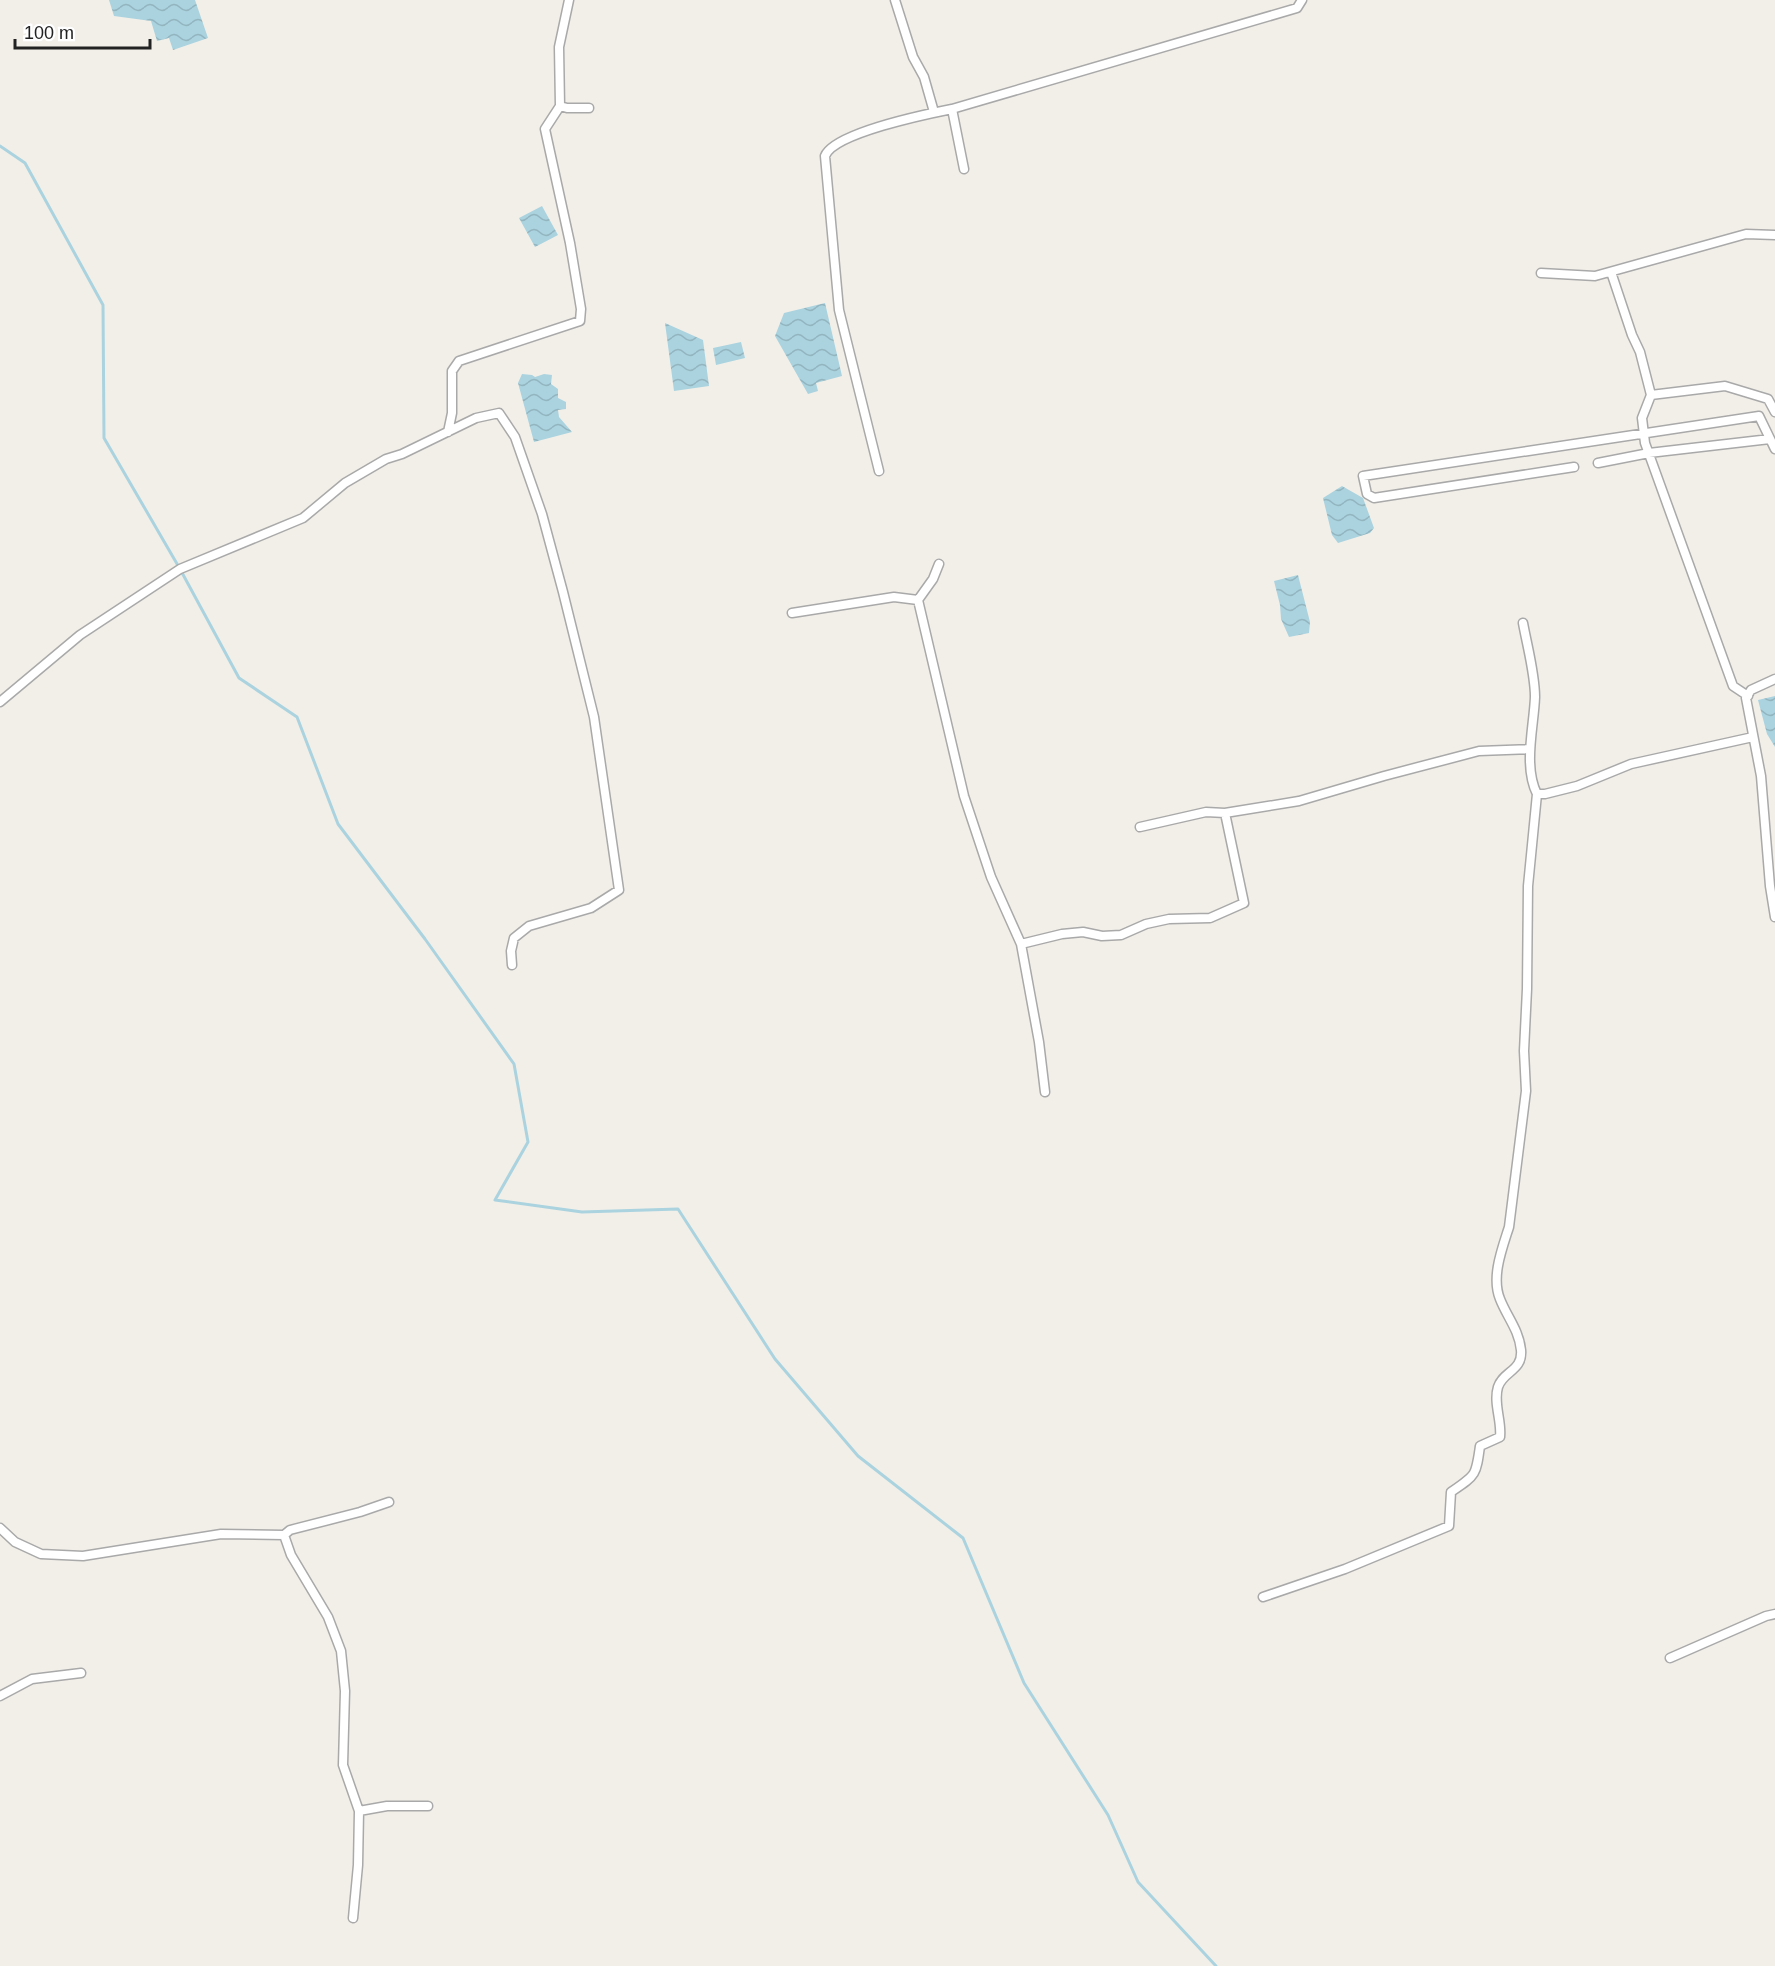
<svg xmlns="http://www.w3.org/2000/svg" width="1775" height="1966" font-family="Arial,sans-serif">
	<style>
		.water { fill: url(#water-waves) }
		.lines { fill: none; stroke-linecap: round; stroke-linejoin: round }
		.stream { stroke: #aad3df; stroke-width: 3 }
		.minor-casing { stroke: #a9a9a9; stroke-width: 11 }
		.minor { stroke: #fff; stroke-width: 8 }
	</style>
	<defs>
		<pattern id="water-waves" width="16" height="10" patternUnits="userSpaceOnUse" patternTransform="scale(1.5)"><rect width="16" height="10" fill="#aad3df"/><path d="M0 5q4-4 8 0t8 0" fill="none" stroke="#92b5bf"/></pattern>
	</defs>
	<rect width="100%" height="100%" fill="#f2efe9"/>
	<path class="water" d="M 109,0 L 195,0 L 208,38 L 173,50 L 169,38 L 157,41 L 151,21 L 114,16 Z
		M 542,206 L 558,235 L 535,247 L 519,218 Z
		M 825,303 L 842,376 L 816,383 L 818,391 L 808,394 L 775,336 L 784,313 Z
		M 665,323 L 703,340 L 709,386 L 674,391 Z
		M 741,342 L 745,358 L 716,365 L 713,348 Z
		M 522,374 L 532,375 L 535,377 L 544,374 L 552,375 L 551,384 L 558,389 L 558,398 L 566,402 L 566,409 L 558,410 L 559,417 L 572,432 L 534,442 L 518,383 Z
		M 1342,486 L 1363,498 L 1374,528 L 1370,533 L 1338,543 L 1332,535 L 1323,498 Z
		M 1298,575 L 1310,622 L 1309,633 L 1289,637 L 1281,619 L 1280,605 L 1274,581 Z
		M 1775,696 L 1775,747 L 1767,734 L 1758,700 Z"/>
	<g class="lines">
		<path class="stream" d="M 0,146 L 25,163 L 103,305 L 104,438 L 180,569 L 239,678 L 297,717 L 338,824 L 425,939 L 514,1064 L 528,1142 L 495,1200 L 582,1212 L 678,1209 L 775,1359 L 858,1456 L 963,1538 L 1024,1683 L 1108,1815 L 1138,1882 L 1216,1966"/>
		<defs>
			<path id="minor" d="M 895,0 L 913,57 L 924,77 L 934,112
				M 560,106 L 567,108 L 589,108
				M 952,109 L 964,169
				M 1611,272 L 1632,335 L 1640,352 L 1651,395 L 1642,418 L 1645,443 L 1733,686 L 1748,696
				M 1541,273 L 1595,276 L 1746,234 L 1775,235
				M 1651,395 L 1725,386 L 1768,399 L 1775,412
				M 448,432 L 452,413 L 452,371 L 459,361 L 580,321 L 581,309 L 570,243 L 545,129 L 560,106 L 559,47 L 569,0
				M 1598,463 L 1649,453 L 1770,439
				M 1574,467 L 1374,498 L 1367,494 L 1363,476 L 1759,416 L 1775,449
				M 879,471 L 839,310 L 825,156 C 834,133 927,114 952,109 L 1297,8 L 1302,0
				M 939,564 L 933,579 L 918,600 L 964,796 L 991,877 L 1021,944 L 1039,1042 L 1045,1092
				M 792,613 L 894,597 L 918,600
				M 1775,679 L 1751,690 L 1746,698 L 1761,776 L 1770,886 L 1775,917
				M 0,702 L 80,635 L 180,569 L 303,518 L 345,483 L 386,459 L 402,454 L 476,418 L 499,413 L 515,437 L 542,514 L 563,592 L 594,717 L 619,890 L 591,908 L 529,926 L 514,938 L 511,951 L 512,965
				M 1537,794 L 1545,794 L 1577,786 L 1631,764 L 1753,737
				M 1140,827 L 1206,812 L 1225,813 L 1299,801 L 1384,776 L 1479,751 L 1530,749
				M 1021,944 L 1062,934 L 1083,932 L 1102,936 L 1121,935 L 1146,924 L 1169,919 L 1210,918 L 1244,903 L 1225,813
				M 0,1528 L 15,1542 L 41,1554 L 83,1556 L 221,1534 L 284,1535 L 290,1530 L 360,1512 L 389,1502
				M 284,1535 L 291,1555 L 328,1617 L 341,1651 L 345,1691 L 343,1765 L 359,1811 L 358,1865 L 353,1918
				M 1263,1597 L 1345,1569 L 1449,1526 L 1451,1492 C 1476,1475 1476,1476 1480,1446 L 1500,1437 C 1502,1421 1493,1403 1498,1387 C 1503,1371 1523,1371 1521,1350 C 1519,1330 1507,1317 1500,1299 C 1491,1277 1502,1249 1509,1227 L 1526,1091 L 1524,1051 L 1527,989 L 1528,886 L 1537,794 C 1523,766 1534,726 1535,697 C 1535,674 1527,645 1523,623
				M 1670,1658 L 1766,1616 L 1775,1614
				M 0,1696 L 32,1679 L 81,1673
				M 359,1811 L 387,1806 L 428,1806"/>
		</defs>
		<use href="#minor" class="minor-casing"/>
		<use href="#minor" class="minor"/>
	</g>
	<path d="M15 39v9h135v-9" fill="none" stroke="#222222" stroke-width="3"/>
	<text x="24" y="39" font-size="18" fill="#222222" stroke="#ffffff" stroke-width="4.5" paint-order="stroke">100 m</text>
</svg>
